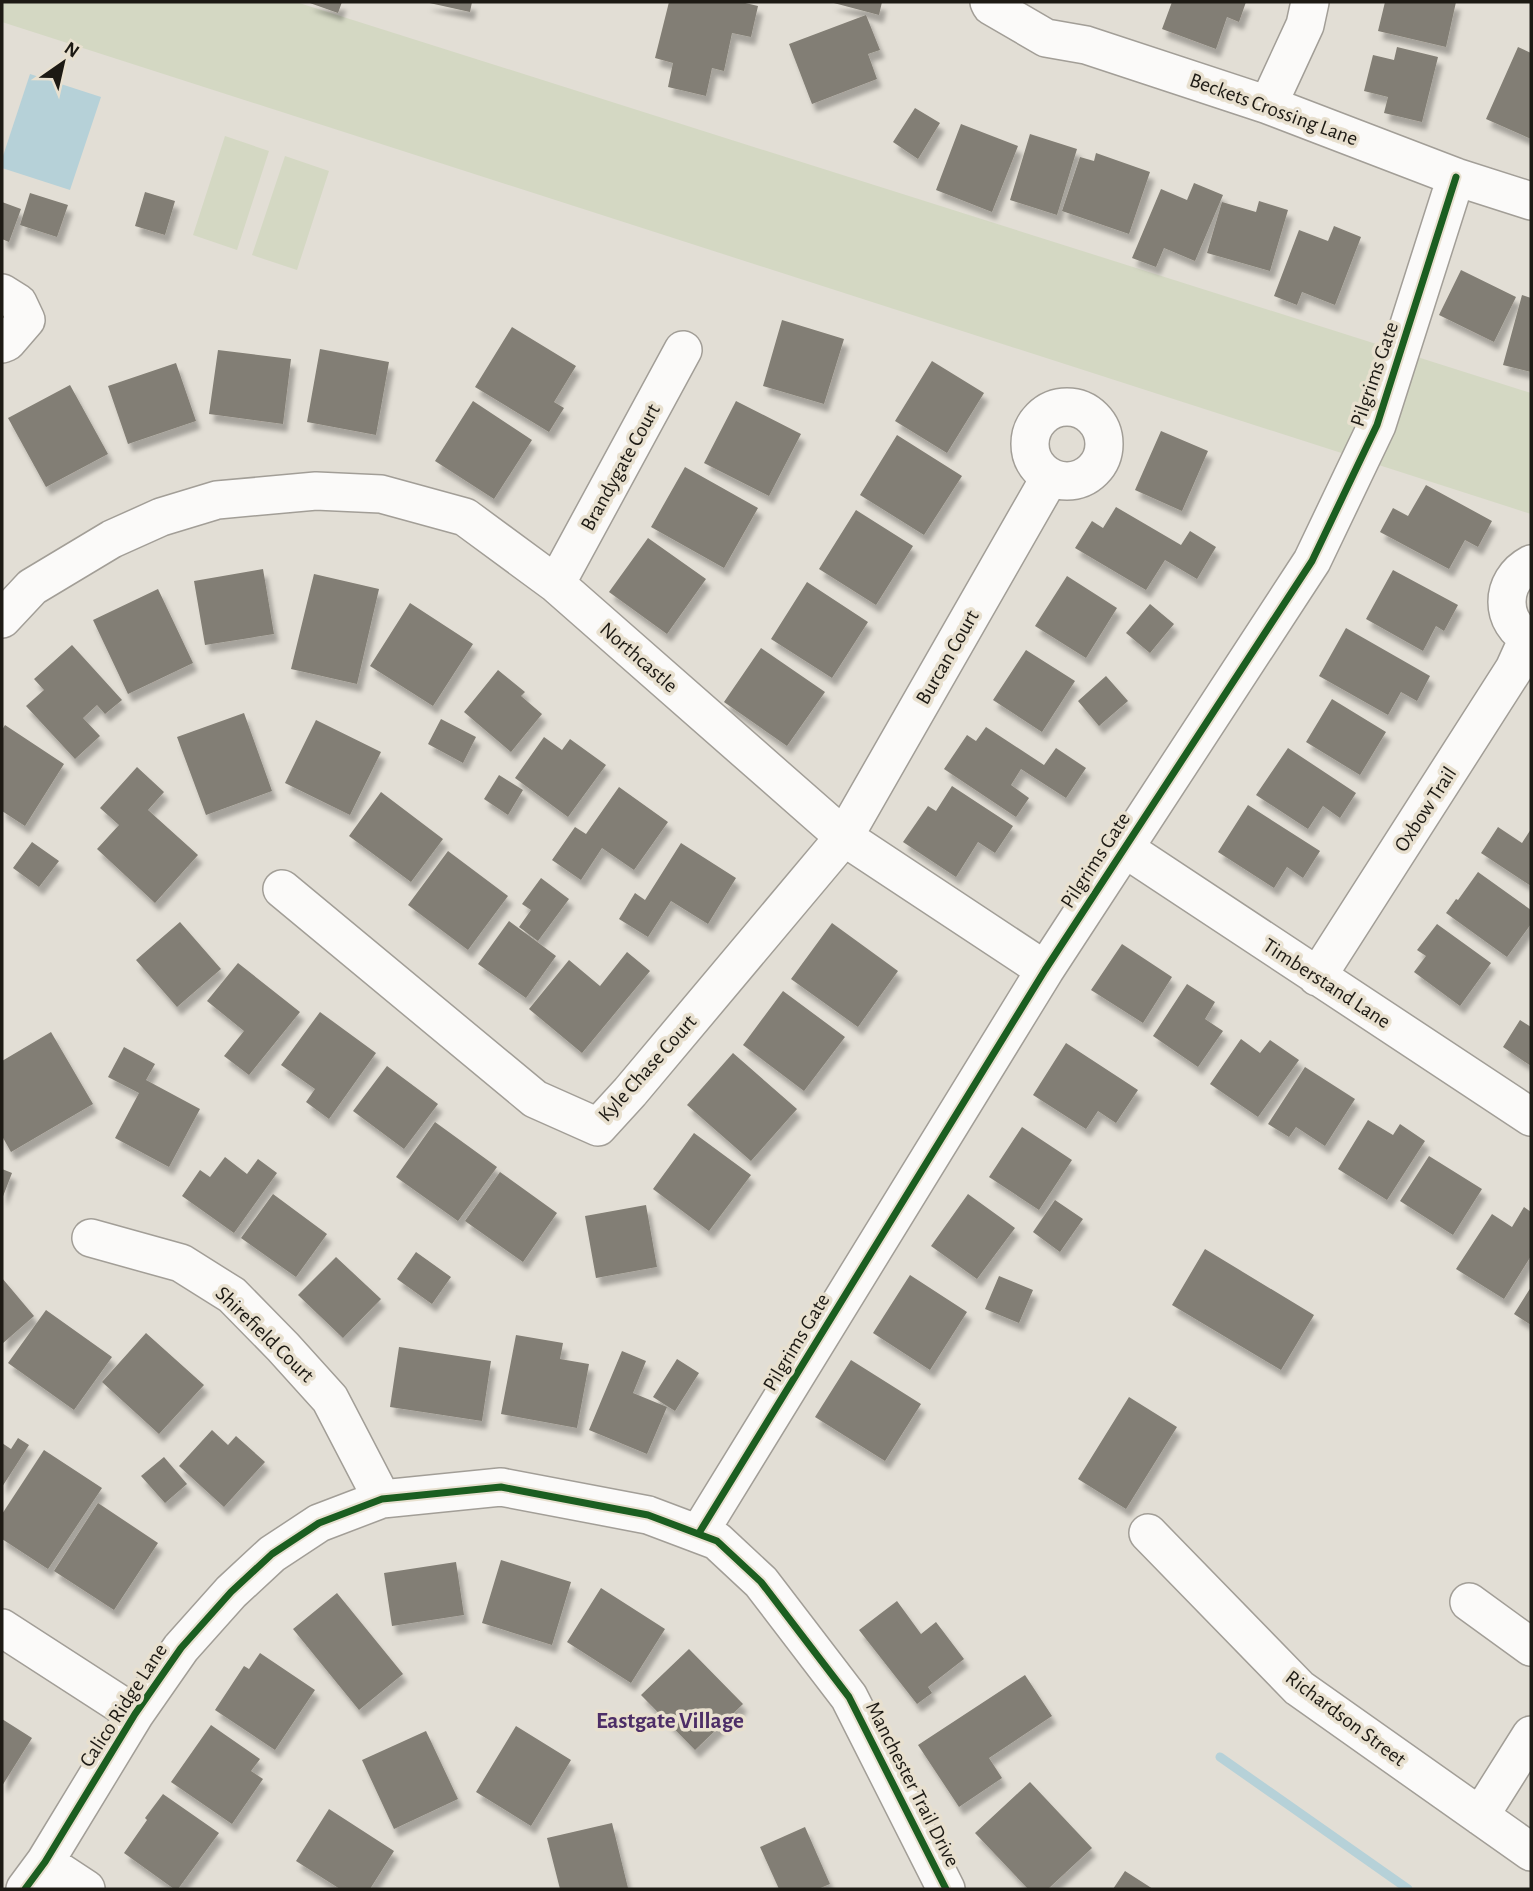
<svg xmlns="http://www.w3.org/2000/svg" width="1533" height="1891" font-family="'Alegreya Sans',sans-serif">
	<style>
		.green { fill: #d4d8c3 }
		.water { fill: #b6d1d8 }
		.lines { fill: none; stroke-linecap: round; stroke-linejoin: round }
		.stream { stroke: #b6d1d8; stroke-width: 9 }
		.building { fill: #827e74; filter: url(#shadow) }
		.minor-casing { stroke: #a29e97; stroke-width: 40 }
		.minor { stroke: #fbfaf9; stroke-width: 37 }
		.cycleway-casing { stroke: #e8e0cf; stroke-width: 11 }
		.cycleway { stroke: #1b5e20; stroke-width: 7 }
		.labels { text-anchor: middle; stroke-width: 7; stroke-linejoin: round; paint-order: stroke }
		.street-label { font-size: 21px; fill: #1d1a14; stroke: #e8e0cf }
		.neighbourhood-label { font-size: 23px; font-weight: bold; fill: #4d2e67; stroke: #e8e0cf }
	</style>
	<defs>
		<filter id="shadow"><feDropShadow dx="4.5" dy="8" stdDeviation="2" flood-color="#0004"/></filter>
	</defs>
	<rect width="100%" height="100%" fill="#e2ded5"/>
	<path class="green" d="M 2,2 L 296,2 L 1531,393 L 1531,514 L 2,22 Z
		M 225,136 L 269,151 L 237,250 L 193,235 Z
		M 285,156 L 329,171 L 297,270 L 252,255 Z"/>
	<path class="water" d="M 30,74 L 101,97 L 70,190 L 2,168 L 2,159 Z"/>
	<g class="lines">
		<path class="stream" d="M 1220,1757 L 1408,1889"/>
	</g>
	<path class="building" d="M 307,2 L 342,2 L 338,13 Z
		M 425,2 L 472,2 L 470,12 Z
		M 669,2 L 741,2 L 758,6 L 751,37 L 732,33 L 724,71 L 712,68 L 706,96 L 668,87 L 673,63 L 655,58 Z
		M 830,2 L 882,2 L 879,15 Z
		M 1172,2 L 1246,2 L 1239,22 L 1227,17 L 1216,49 L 1162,29 Z
		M 1385,2 L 1456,2 L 1446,47 L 1378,31 Z
		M 866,15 L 880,50 L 868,54 L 877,79 L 812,104 L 789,44 Z
		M 1397,47 L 1438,57 L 1422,122 L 1384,113 L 1388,97 L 1364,91 L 1373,55 L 1394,60 Z
		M 1518,47 L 1531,53 L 1531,139 L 1486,119 Z
		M 915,108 L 940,123 L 918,159 L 893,142 Z
		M 961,124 L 1018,146 L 992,212 L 936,190 Z
		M 1030,134 L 1077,149 L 1057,215 L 1010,200 Z
		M 1096,153 L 1150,172 L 1129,234 L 1062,211 L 1080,157 L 1094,161 Z
		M 1194,183 L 1223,195 L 1195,261 L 1164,248 L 1156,267 L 1132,258 L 1161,189 L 1187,200 Z
		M 145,192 L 175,201 L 165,235 L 135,226 Z
		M 30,193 L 68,205 L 57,237 L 20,225 Z
		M 1259,201 L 1288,210 L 1270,271 L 1207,253 L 1222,202 L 1256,212 Z
		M 2,202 L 21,209 L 9,242 L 2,239 Z
		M 1334,226 L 1361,237 L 1335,305 L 1302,292 L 1297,305 L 1274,296 L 1299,230 L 1328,241 Z
		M 1461,270 L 1516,297 L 1494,342 L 1439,315 Z
		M 1522,295 L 1531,298 L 1531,372 L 1503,365 Z
		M 782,320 L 844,339 L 824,404 L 763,386 Z
		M 512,327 L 576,366 L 554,402 L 564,408 L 549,432 L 475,387 Z
		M 320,349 L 389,362 L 376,435 L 307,422 Z
		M 218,350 L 291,359 L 283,424 L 209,414 Z
		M 932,361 L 984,393 L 947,453 L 895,421 Z
		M 176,363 L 196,421 L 128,444 L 108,386 Z
		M 70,385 L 108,454 L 46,487 L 8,418 Z
		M 473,401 L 532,440 L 494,499 L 435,461 Z
		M 736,401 L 801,434 L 769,496 L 704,463 Z
		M 1161,431 L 1208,451 L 1182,511 L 1135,490 Z
		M 897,435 L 962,476 L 924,535 L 860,495 Z
		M 685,467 L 758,508 L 724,568 L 651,527 Z
		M 1426,485 L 1492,521 L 1478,547 L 1465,540 L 1449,569 L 1380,532 L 1393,508 L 1408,516 Z
		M 1116,507 L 1181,545 L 1190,531 L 1216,547 L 1197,579 L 1165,560 L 1146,590 L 1075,548 L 1092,521 L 1103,528 Z
		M 856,510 L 913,546 L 876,605 L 819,569 Z
		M 648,538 L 706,579 L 667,634 L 609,592 Z
		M 263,569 L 274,634 L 205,645 L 194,581 Z
		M 1393,570 L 1458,605 L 1444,631 L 1436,626 L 1423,651 L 1366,619 Z
		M 314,574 L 379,589 L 357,684 L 291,669 Z
		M 1067,576 L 1117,608 L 1086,658 L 1035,626 Z
		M 807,582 L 868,622 L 832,678 L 771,639 Z
		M 158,589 L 193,663 L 128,694 L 93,620 Z
		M 410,603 L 473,644 L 433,706 L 370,666 Z
		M 1150,604 L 1174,624 L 1150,653 L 1126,633 Z
		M 1346,628 L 1430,676 L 1417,701 L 1401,692 L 1388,715 L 1319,676 Z
		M 72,645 L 122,700 L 105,714 L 97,705 L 83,718 L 100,736 L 75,759 L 26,706 L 44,690 L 34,679 Z
		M 761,648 L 825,692 L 787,746 L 724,702 Z
		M 1026,650 L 1075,681 L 1042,732 L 993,700 Z
		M 498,670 L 525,692 L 521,696 L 542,714 L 511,752 L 464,712 Z
		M 1106,676 L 1128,701 L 1099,726 L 1078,701 Z
		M 1332,699 L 1386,732 L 1360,775 L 1306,742 Z
		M 244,713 L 272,791 L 206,815 L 177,737 Z
		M 441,719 L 476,737 L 463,763 L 428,744 Z
		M 316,720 L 381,752 L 350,815 L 285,783 Z
		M 5,725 L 64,764 L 25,826 L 2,811 L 2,730 Z
		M 986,727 L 1044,765 L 1056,748 L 1086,768 L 1066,798 L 1021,769 L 1011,785 L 1029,798 L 1016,817 L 944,769 L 967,735 L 976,741 Z
		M 544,737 L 562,750 L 570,739 L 606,765 L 568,817 L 515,778 Z
		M 1288,748 L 1356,793 L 1340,818 L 1323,806 L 1308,829 L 1256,795 Z
		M 137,767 L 164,792 L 148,810 L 198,855 L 155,903 L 97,849 L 119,825 L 100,808 Z
		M 499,775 L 523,790 L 508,815 L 484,799 Z
		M 952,786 L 1013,826 L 995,853 L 978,842 L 956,877 L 903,842 L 928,806 L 936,811 Z
		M 619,787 L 668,822 L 634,870 L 602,848 L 581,880 L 552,860 L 575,827 L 586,834 Z
		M 381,792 L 443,839 L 411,882 L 349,836 Z
		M 1248,805 L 1320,851 L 1303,878 L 1287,867 L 1274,888 L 1218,852 Z
		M 1498,827 L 1522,843 L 1531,829 L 1531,886 L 1481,853 Z
		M 32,842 L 59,861 L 39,887 L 13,868 Z
		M 681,843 L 736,878 L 708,924 L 671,901 L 648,937 L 619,919 L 635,893 L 645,900 Z
		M 448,851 L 508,896 L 468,950 L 408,905 Z
		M 1478,872 L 1531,910 L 1531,924 L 1507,957 L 1446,913 L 1456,899 L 1458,900 Z
		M 541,878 L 569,899 L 538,941 L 519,927 L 531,910 L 522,904 Z
		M 509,921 L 556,956 L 526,998 L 478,964 Z
		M 180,922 L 221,969 L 177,1007 L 136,960 Z
		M 832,923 L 898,971 L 858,1027 L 791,979 Z
		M 1437,924 L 1491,963 L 1460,1006 L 1414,972 L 1426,956 L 1417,950 Z
		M 1122,944 L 1172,977 L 1143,1023 L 1091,990 Z
		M 627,952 L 650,971 L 582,1053 L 529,1009 L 569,960 L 600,986 Z
		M 238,963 L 300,1012 L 249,1075 L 224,1056 L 244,1031 L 207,1001 Z
		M 1187,984 L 1215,1002 L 1205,1019 L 1223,1031 L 1198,1067 L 1153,1036 Z
		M 783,991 L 845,1037 L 804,1091 L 743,1045 Z
		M 320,1012 L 376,1053 L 329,1119 L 306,1102 L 315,1089 L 281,1065 Z
		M 1520,1020 L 1531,1027 L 1531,1066 L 1503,1047 Z
		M 51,1032 L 93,1104 L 11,1152 L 2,1136 L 2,1061 Z
		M 1241,1039 L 1260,1053 L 1270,1040 L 1299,1060 L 1258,1117 L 1210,1084 Z
		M 1066,1043 L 1138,1090 L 1116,1123 L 1098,1111 L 1086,1129 L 1033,1095 Z
		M 124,1047 L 155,1064 L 146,1080 L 200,1109 L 169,1167 L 115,1138 L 139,1093 L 108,1077 Z
		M 733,1053 L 797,1109 L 751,1161 L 687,1105 Z
		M 387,1066 L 438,1104 L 404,1149 L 353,1111 Z
		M 1305,1067 L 1355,1099 L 1325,1146 L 1296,1127 L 1289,1137 L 1268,1124 Z
		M 1368,1120 L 1393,1135 L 1400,1124 L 1425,1141 L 1387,1200 L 1338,1169 Z
		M 435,1122 L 497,1167 L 458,1221 L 396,1177 Z
		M 1022,1127 L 1072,1160 L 1039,1210 L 989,1177 Z
		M 694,1133 L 751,1175 L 709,1231 L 653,1189 Z
		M 1429,1156 L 1482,1189 L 1453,1235 L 1400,1201 Z
		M 225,1157 L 247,1174 L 258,1159 L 277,1173 L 234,1233 L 182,1196 L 200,1170 L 210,1177 Z
		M 2,1169 L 12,1173 L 2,1199 Z
		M 500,1172 L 557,1213 L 523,1262 L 465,1221 Z
		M 273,1194 L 327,1234 L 296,1277 L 241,1238 Z
		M 968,1194 L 1015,1228 L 977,1279 L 931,1246 Z
		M 1055,1200 L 1083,1219 L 1060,1252 L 1033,1232 Z
		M 646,1205 L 657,1267 L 596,1278 L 585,1216 Z
		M 1524,1207 L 1531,1212 L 1531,1256 L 1504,1299 L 1456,1269 L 1492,1214 L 1512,1227 Z
		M 1205,1249 L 1314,1315 L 1281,1370 L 1172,1305 Z
		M 416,1252 L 451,1277 L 432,1304 L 397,1279 Z
		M 336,1257 L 381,1299 L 343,1338 L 298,1295 Z
		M 910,1275 L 967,1312 L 930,1370 L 873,1333 Z
		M 999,1276 L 1033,1290 L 1019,1323 L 985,1309 Z
		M 2,1278 L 34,1316 L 2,1344 Z
		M 1531,1287 L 1531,1325 L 1514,1314 Z
		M 46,1310 L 112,1357 L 74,1410 L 8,1363 Z
		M 146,1333 L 204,1385 L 159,1434 L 102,1382 Z
		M 516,1335 L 563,1343 L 560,1359 L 589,1364 L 577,1428 L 501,1414 Z
		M 399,1347 L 491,1361 L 482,1421 L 390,1407 Z
		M 622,1351 L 646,1361 L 633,1393 L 667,1407 L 647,1454 L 589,1430 Z
		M 677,1359 L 699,1373 L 675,1411 L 653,1397 Z
		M 851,1360 L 921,1404 L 885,1461 L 815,1417 Z
		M 1129,1397 L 1177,1427 L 1126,1509 L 1078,1479 Z
		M 212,1430 L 228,1445 L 236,1436 L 265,1462 L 224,1507 L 179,1466 Z
		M 18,1438 L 29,1445 L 2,1487 L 2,1443 L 11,1449 Z
		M 44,1450 L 102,1488 L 48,1569 L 2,1539 L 2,1514 Z
		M 164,1457 L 187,1484 L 165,1503 L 141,1476 Z
		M 98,1503 L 158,1543 L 114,1610 L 54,1571 Z
		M 501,1560 L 571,1582 L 552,1645 L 482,1623 Z
		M 456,1562 L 464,1615 L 392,1626 L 384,1573 Z
		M 601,1588 L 665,1629 L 631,1683 L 567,1642 Z
		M 337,1593 L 403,1674 L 359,1710 L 293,1629 Z
		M 897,1601 L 921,1634 L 936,1622 L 964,1659 L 928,1687 L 932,1693 L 917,1704 L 859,1630 Z
		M 689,1649 L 743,1704 L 695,1750 L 641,1695 Z
		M 260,1653 L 315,1690 L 275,1750 L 215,1710 L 244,1666 L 249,1669 Z
		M 1025,1675 L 1052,1716 L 989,1758 L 1002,1778 L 959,1807 L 918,1745 Z
		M 2,1719 L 32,1738 L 2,1786 Z
		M 211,1725 L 260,1759 L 251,1771 L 263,1779 L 232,1824 L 171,1782 Z
		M 516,1726 L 571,1760 L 531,1826 L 476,1792 Z
		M 426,1731 L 458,1799 L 394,1829 L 362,1760 Z
		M 1030,1782 L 1092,1848 L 1048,1889 L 1028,1889 L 975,1833 Z
		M 163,1794 L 219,1833 L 178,1889 L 174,1889 L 124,1853 L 147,1820 L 145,1818 Z
		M 329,1809 L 394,1851 L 370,1889 L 340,1889 L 296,1861 Z
		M 612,1823 L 628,1888 L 560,1889 L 547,1838 Z
		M 805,1827 L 830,1884 L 818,1889 L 779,1889 L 760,1847 Z
		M 1125,1871 L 1153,1889 L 1113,1889 Z"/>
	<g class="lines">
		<defs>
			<path id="minor" d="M 989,2 L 991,6 L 1046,38 L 1086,45 L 1268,105 L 1456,177 L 1531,201
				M 1268,105 L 1305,25 L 1310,2
				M 2,293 L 18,303 L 26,320 L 7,342 L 2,344
				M1030 444a37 37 0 1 1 74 0a37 37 0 1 1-74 0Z
				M 1531,564 C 1499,581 1499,623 1531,639
				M 556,584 L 683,350
				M 2,619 L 32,587 L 112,539 L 161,517 L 217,500 L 316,491 L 381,494 L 465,517 L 556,584 L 844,837 L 1045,970
				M 1124,848 L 1531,1117
				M 282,889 L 535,1099 L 598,1127 L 630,1092 L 844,837 L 1050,477
				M 1317,977 L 1514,669 L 1528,638
				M 91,1238 L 181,1263 L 232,1295 L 283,1347 L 330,1399 L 382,1499
				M 699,1533 L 1045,970 L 1312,561 L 1377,425 L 1456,177
				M 1148,1533 L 1299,1688 L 1531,1852
				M 1469,1602 L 1531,1647
				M 2,1628 L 135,1714
				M 1480,1816 L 1531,1735
				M 45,1862 L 86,1889
				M 25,1889 L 45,1862 L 135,1714 L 181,1648 L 231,1592 L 272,1554 L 319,1523 L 382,1499 L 501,1487 L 648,1515 L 717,1541 L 761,1582 L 849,1697 L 946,1889"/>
		</defs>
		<use href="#minor" class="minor-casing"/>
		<use href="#minor" class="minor"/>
		<defs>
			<path id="cycleway" d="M 699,1533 L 1045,970 L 1312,561 L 1377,425 L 1456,177
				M 25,1889 L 45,1862 L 135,1714 L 181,1648 L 231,1592 L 272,1554 L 319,1523 L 382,1499 L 501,1487 L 648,1515 L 717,1541 L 761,1582 L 849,1697 L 946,1889"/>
		</defs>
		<use href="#cycleway" class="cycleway-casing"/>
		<use href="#cycleway" class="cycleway"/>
	</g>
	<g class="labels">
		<g class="street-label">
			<text transform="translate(1274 109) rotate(20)" y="7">Beckets Crossing Lane</text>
			<text transform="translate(1374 374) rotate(-71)" y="7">Pilgrims Gate</text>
			<text transform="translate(620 467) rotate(-61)" y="7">Brandygate Court</text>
			<text transform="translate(639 657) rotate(41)" y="7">Northcastle</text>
			<text transform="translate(947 657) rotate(-60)" y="7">Burcan Court</text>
			<text transform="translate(1425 809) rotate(-57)" y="7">Oxbow Trail</text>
			<text transform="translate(1095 860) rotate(-57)" y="7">Pilgrims Gate</text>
			<text transform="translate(1327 983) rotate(33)" y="7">Timberstand Lane</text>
			<text transform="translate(647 1068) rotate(-48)" y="7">Kyle Chase Court</text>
			<text transform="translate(265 1334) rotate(44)" y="7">Shirefield Court</text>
			<text transform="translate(796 1342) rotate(-59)" y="7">Pilgrims Gate</text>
			<text transform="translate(123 1705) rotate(-57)" y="7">Calico Ridge Lane</text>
			<text transform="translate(1346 1718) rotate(37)" y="7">Richardson Street</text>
			<text transform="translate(913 1784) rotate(63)" y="7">Manchester Trail Drive</text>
		</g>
		<g class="neighbourhood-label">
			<text x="670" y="1728">Eastgate Village</text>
		</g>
	</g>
	<rect width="1533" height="1891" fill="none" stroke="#1d1a14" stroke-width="7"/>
	<g transform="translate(63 63) rotate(34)" stroke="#e8e0cf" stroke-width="5" paint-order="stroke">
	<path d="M0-5L12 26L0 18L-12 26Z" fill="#1d1a14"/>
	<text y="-10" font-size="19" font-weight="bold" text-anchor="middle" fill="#1d1a14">N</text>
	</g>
</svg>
